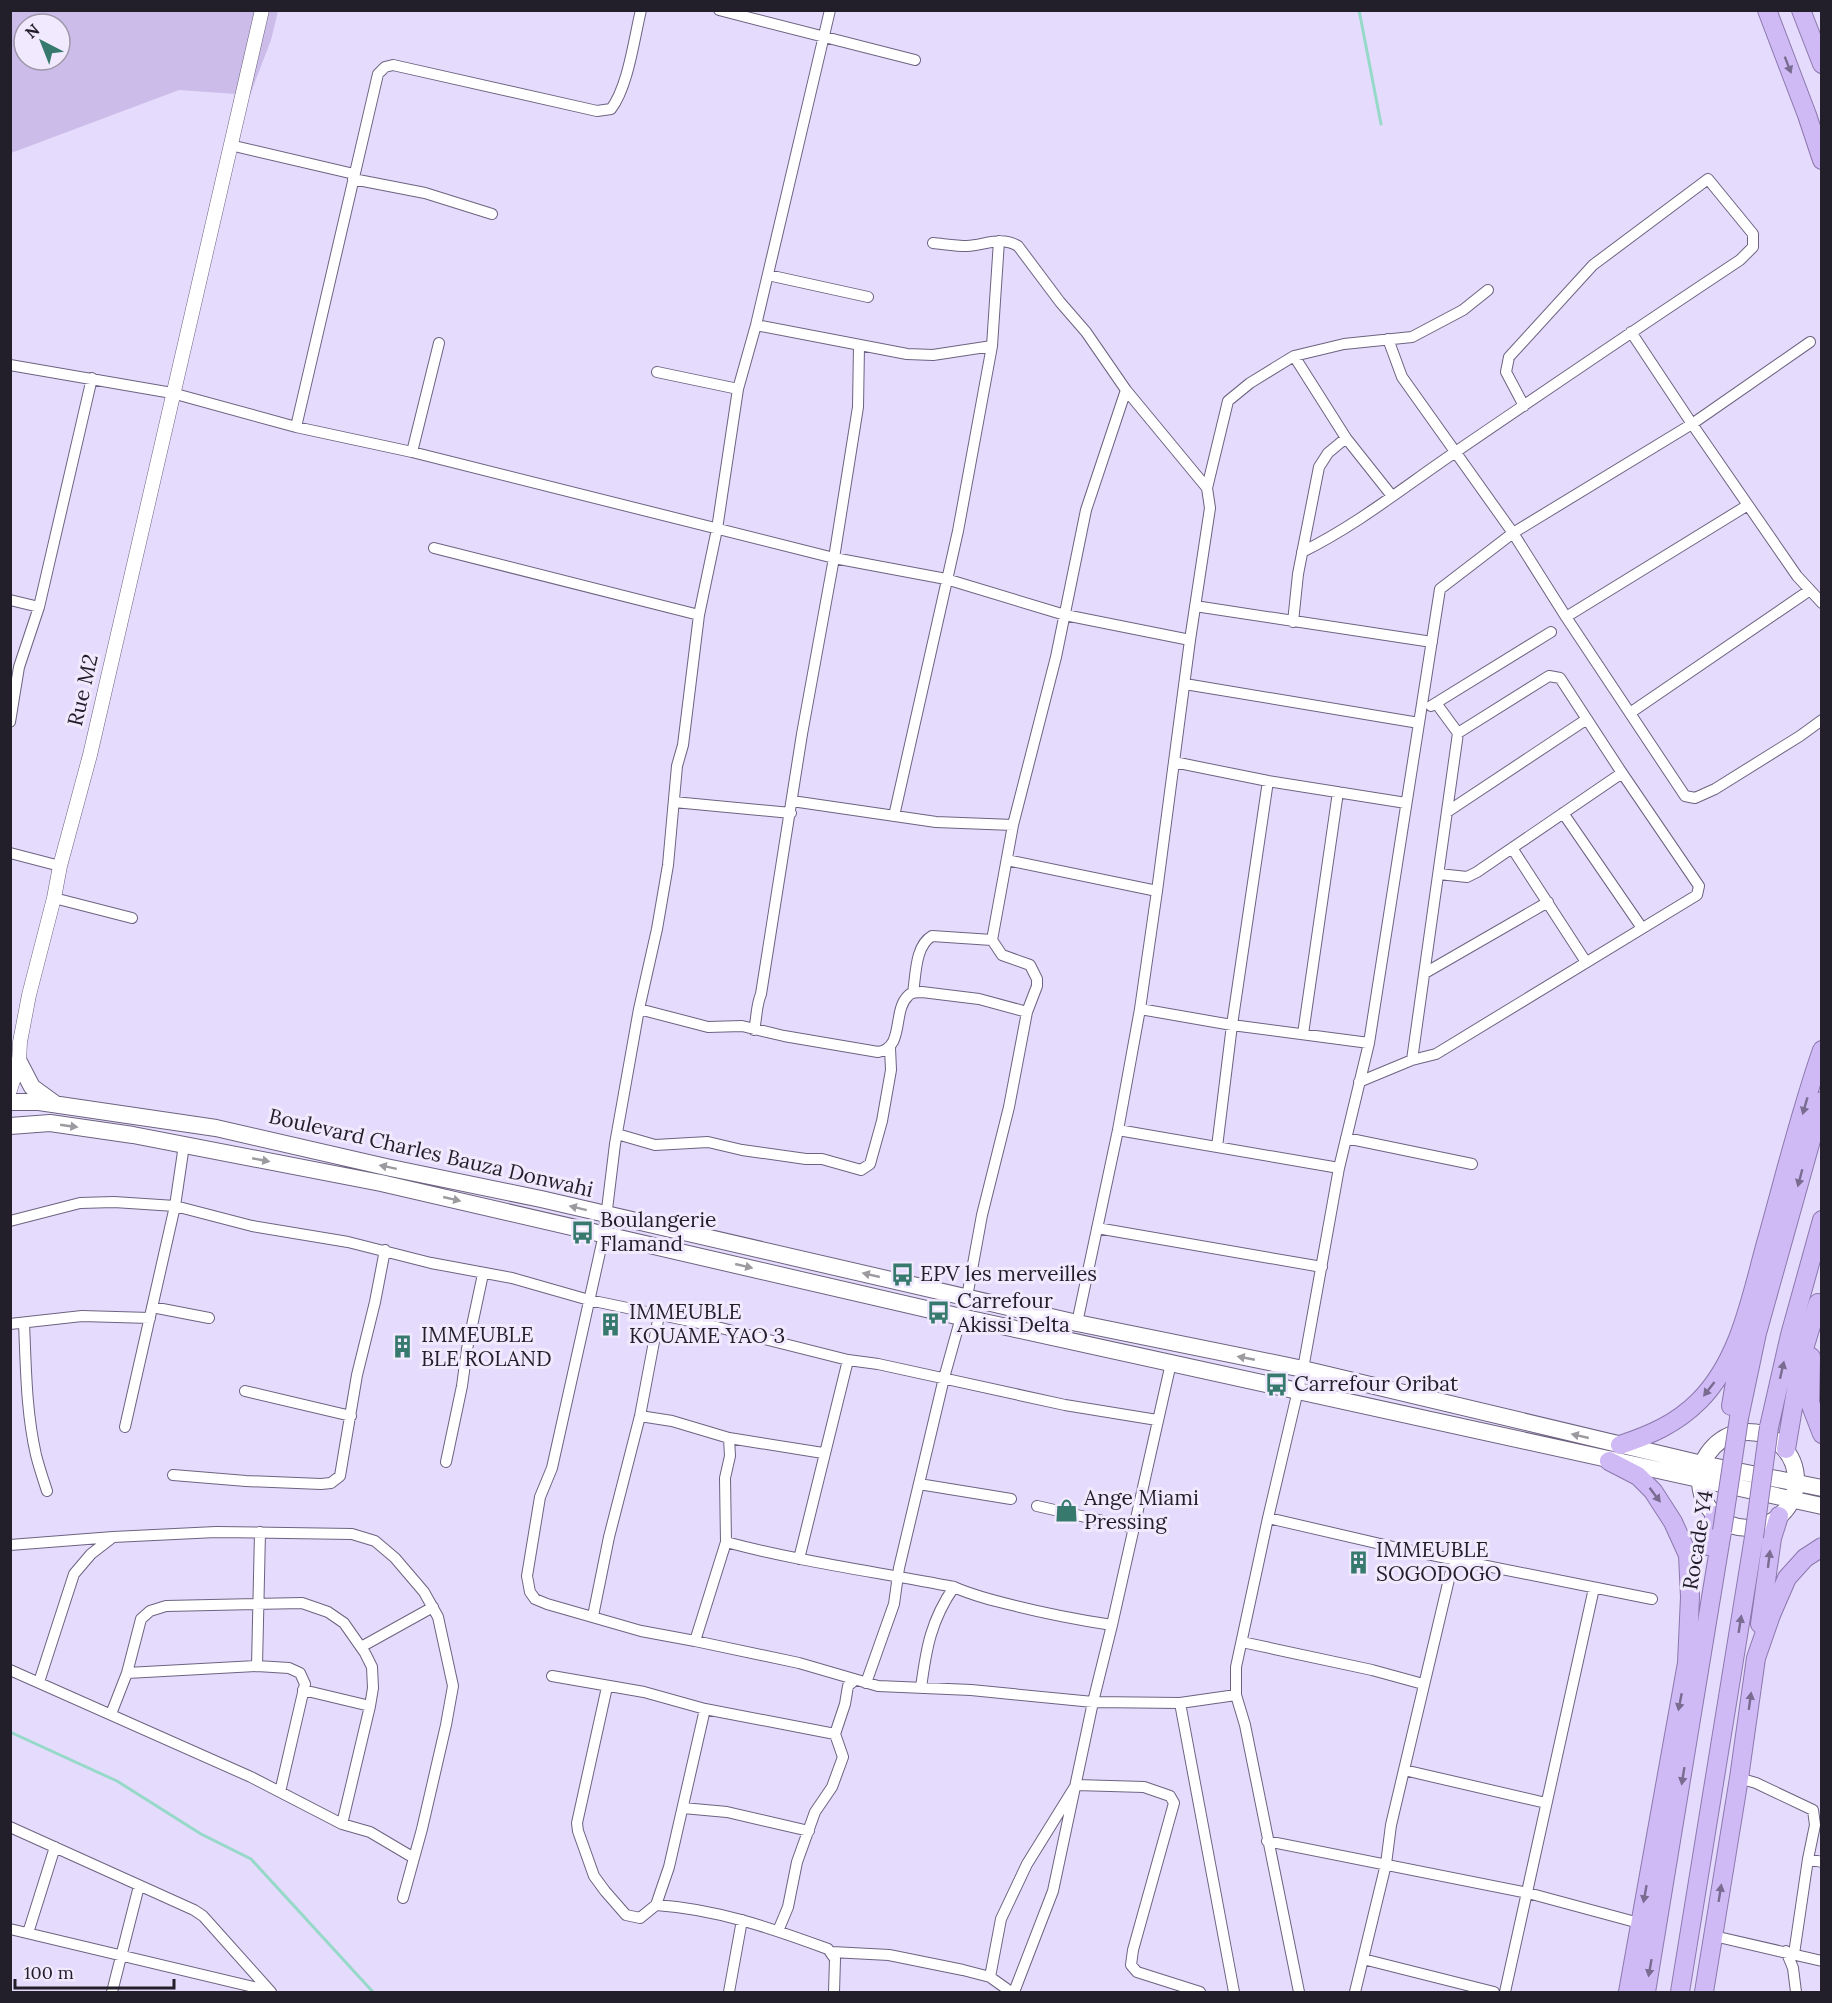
<svg xmlns="http://www.w3.org/2000/svg" width="1832" height="2003" font-family="Lora,serif">
	<style>
		.green { fill: #cbbce9; fill-rule: evenodd }
		.lines { fill: none; stroke-linecap: round; stroke-linejoin: round }
		.stream { stroke: #96d9c9; stroke-width: 3 }
		.minor-casing { stroke: #6d6380; stroke-width: 12 }
		.tertiary-casing { stroke: #6d6380; stroke-width: 15 }
		.secondary-casing { stroke: #6d6380; stroke-width: 18 }
		.trunk-casing { stroke: #8b78ad; stroke-width: 20 }
		.minor { stroke: #fff; stroke-width: 10 }
		.tertiary { stroke: #fff; stroke-width: 14 }
		.secondary { stroke: #fff; stroke-width: 16 }
		.trunk { stroke: #d0baf6; stroke-width: 18 }
		.trunk-bridge-casing { stroke: #8b78ad; stroke-width: 20; stroke-linecap: butt }
		.trunk-bridge { stroke: #d0baf6; stroke-width: 18 }
		.oneway { fill: #796c90 }
		.oneway2 { fill: #9c9a9f }
		.labels { text-anchor: middle; stroke-width: 6; stroke-linejoin: round; paint-order: stroke }
		.street-label { font-size: 21px; fill: #221e2a; stroke: #f1eafe }
		.poi-label { font-size: 21px; fill: #221e2a; stroke: #f1eafe; text-anchor: start }
	</style>
	<rect width="100%" height="100%" fill="#e5dbfc"/>
	<path class="green" d="M 11,11 L 278,11 L 271,40 L 250,95 L 179,90 L 11,153 ZM 24,24 L 60,24 L 60,60 L 24,60 Z"/>
	<g class="lines">
		<path class="stream" d="M 1359,10 L 1381,124
			M 10,1732 L 117,1781 L 201,1834 L 251,1859 L 373,1992"/>
		<defs>
			<path id="minor" d="M 719,10 L 915,60
				M 830,10 L 756,325 L 738,389 L 717,529 L 699,615 L 683,745 L 677,766 L 668,865 L 657,929 L 639,1009 L 615,1144 L 604,1234 L 552,1468 L 540,1497 L 527,1576 L 530,1592 L 535,1599 L 547,1604 L 641,1631 L 695,1641 L 799,1663 L 878,1686 L 971,1690 L 1093,1702 L 1180,1703 L 1236,1695
				M 230,145 L 354,174
				M 353,179 L 425,193 L 492,214
				M 933,243 C 944,244 956,246 967,246 C 985,245 1001,236 1018,246 L 1060,302 L 1086,332 L 1126,390 L 1207,488 L 1210,508 L 1190,640 L 1157,891 L 1140,1009 L 1118,1130 L 1077,1323
				M 768,275 L 868,297
				M 756,325 L 907,354 L 933,355 L 992,346 L 999,241
				M 1631,332 L 1692,424 L 1797,576 L 1822,603
				M 1388,339 L 1402,377 L 1513,533 L 1566,617 L 1685,796 L 1695,798 L 1715,789 L 1800,736 L 1822,720
				M 1294,356 L 1346,438 L 1392,496
				M 10,365 L 172,393 L 296,427 L 412,452 L 834,558 L 946,579 L 1065,615 L 1190,640
				M 657,372 L 738,389
				M 296,427 L 378,74 L 385,67 L 393,65 L 597,111 L 611,109 C 628,87 634,39 641,10
				M 412,452 L 439,343
				M 1207,488 L 1228,401 L 1250,383 L 1294,356 L 1344,344 L 1412,337 L 1463,310 L 1488,290
				M 434,548 L 699,615
				M 1302,552 C 1357,525 1404,487 1454,453 C 1549,388 1645,323 1740,260 L 1753,247 L 1753,234 L 1708,179 L 1593,265 L 1509,357 L 1506,372 L 1524,406
				M 10,600 L 39,607
				M 1195,606 L 1432,642
				M 1566,617 L 1748,505
				M 1293,622 L 1298,574 L 1319,467 L 1328,453 L 1346,438
				M 1185,684 L 1419,723
				M 1431,706 L 1551,632
				M 1630,713 L 1810,590
				M 10,722 L 19,667 L 39,607 L 92,378
				M 1174,762 L 1268,781 L 1406,803
				M 792,801 L 936,822 L 1013,825
				M 674,802 L 791,813
				M 1447,812 L 1587,719
				M 1563,813 L 1642,928
				M 894,816 L 958,531 L 992,346
				M 1512,848 L 1586,962
				M 10,853 L 60,866
				M 1007,860 L 1157,891
				M 1439,874 L 1467,877 L 1477,872 L 1622,773
				M 54,898 L 132,918
				M 1425,973 L 1548,902
				M 913,993 C 916,974 915,946 932,936 L 992,940
				M 639,1009 L 708,1027 L 742,1026 L 784,1036 L 878,1052 C 905,1048 892,1011 908,996 C 911,992 917,992 922,992 L 979,999 L 1027,1012
				M 1140,1009 L 1232,1025 L 1369,1043
				M 754,1030 C 757,1017 756,1006 761,994 L 802,734 L 834,558 L 858,407 L 859,346
				M 1303,1034 L 1338,792
				M 1412,1060 L 1458,733 L 1436,703
				M 1359,1082 L 1412,1060 L 1436,1054 L 1697,895 L 1699,886 L 1622,773 L 1560,678 L 1549,676 L 1458,733
				M 1118,1130 L 1339,1168
				M 617,1134 L 655,1145 L 708,1142 L 742,1150 L 806,1159 L 822,1159 L 861,1170 L 870,1164 L 882,1121 L 891,1070 L 890,1048
				M 1346,1138 L 1472,1164
				M 184,1145 L 175,1206 L 252,1226 L 348,1242 L 431,1263 L 512,1278 L 589,1300 L 709,1325 L 848,1360 L 878,1364 L 1065,1405 L 1157,1420
				M 1217,1147 L 1232,1025 L 1268,781
				M 10,1221 L 80,1203 L 114,1202 L 175,1206 L 125,1427
				M 1097,1228 L 1322,1267
				M 967,1297 L 982,1215 L 1009,1107 L 1027,1012 L 1037,986 L 1037,979 L 1030,965 L 1002,955 L 992,940 L 1013,825 L 1056,657 L 1086,510 L 1126,390
				M 152,1307 L 209,1318
				M 24,1323 C 26,1367 26,1411 36,1455 C 39,1467 43,1479 47,1491
				M 10,1324 L 82,1316 L 150,1318
				M 245,1391 L 351,1416
				M 640,1416 L 672,1421 L 729,1438 L 823,1453
				M 446,1462 L 462,1386 L 467,1349 L 483,1274
				M 173,1475 L 246,1481 L 321,1484 L 331,1483 L 340,1476 L 357,1375 L 375,1302 L 385,1250
				M 919,1484 L 1011,1499
				M 1037,1506 L 1134,1528
				M 1268,1518 L 1402,1549 L 1652,1599
				M 726,1542 C 801,1562 878,1572 954,1587
				M 10,1545 L 113,1537 L 216,1532 L 352,1534 L 375,1541 L 395,1558 L 424,1592 L 438,1617 L 453,1686 L 446,1725 L 422,1829 L 403,1898
				M 799,1559 L 848,1360
				M 593,1616 L 609,1537 L 640,1416 L 659,1315
				M 695,1641 L 726,1542 L 725,1478 L 730,1456 L 729,1438
				M 1242,1642 L 1372,1670 L 1423,1684
				M 361,1647 L 433,1607
				M 257,1666 L 260,1532
				M 10,1670 L 251,1777 L 342,1824 L 370,1832 L 414,1858
				M 127,1673 L 257,1666 L 289,1668 L 300,1673 L 305,1684 L 280,1792
				M 552,1676 L 644,1692 L 705,1709 L 835,1734 L 845,1704 L 848,1686 L 855,1680
				M 39,1682 L 74,1574 L 91,1554 L 113,1537
				M 866,1683 L 894,1604 L 899,1568 L 944,1378 L 961,1317
				M 607,1687 L 577,1823 L 578,1831 L 594,1876 L 605,1891 L 626,1915 L 640,1918 L 656,1905 C 716,1909 771,1928 828,1949 L 835,1959 L 834,1992
				M 921,1688 C 926,1649 931,1620 954,1587 C 974,1596 995,1601 1016,1606 C 1048,1614 1080,1620 1112,1625
				M 303,1690 L 370,1706
				M 1180,1703 L 1234,1992
				M 111,1714 L 127,1673 L 141,1619 L 150,1611 L 166,1606 L 302,1603 L 328,1612 L 344,1623 L 365,1653 L 372,1667 L 373,1688 L 370,1706 L 342,1824
				M 1404,1770 L 1546,1803
				M 1739,1778 L 1756,1783 L 1813,1810 L 1815,1825 L 1808,1859 L 1794,1954
				M 683,1808 L 727,1812 L 809,1831
				M 10,1827 L 194,1910 L 203,1916 L 271,1992
				M 1267,1841 L 1528,1893 L 1639,1923
				M 1808,1859 L 1822,1862
				M 656,1905 L 669,1867 L 705,1709
				M 10,1929 L 270,1991
				M 778,1931 L 788,1907 L 797,1862 L 815,1812 L 832,1787 L 843,1757 L 835,1734
				M 28,1933 L 55,1847
				M 1714,1936 L 1822,1961
				M 1786,1951 L 1793,1968 L 1796,1992
				M 832,1952 L 889,1955 L 963,1970 L 990,1977 L 1011,1992
				M 1363,1959 L 1494,1992
				M 990,1977 L 1001,1919 L 1027,1864 L 1076,1785 L 1144,1787 L 1170,1796 L 1174,1803 L 1133,1950 L 1131,1965 L 1137,1972 L 1200,1992
				M 112,1992 L 139,1886
				M 729,1992 L 742,1920
				M 1014,1992 L 1053,1891 L 1093,1702 L 1112,1625 L 1171,1363
				M 1299,1992 L 1245,1725 L 1236,1695 L 1236,1667 L 1268,1518 L 1303,1369 L 1339,1168 L 1369,1043 L 1440,589 L 1513,533 L 1692,424 L 1810,342
				M 1355,1992 L 1386,1864 L 1391,1825 L 1454,1558
				M 1505,1992 L 1594,1588"/>
			<path id="tertiary" d="M 10,1090 L 19,1062 L 20,1042 L 29,995 L 54,898 L 60,866 L 90,755 L 262,10"/>
			<path id="secondary" d="M 19,1062 L 32,1087 L 54,1103
				M 10,1102 L 39,1102 L 216,1128 L 386,1167 L 541,1199 L 1077,1323 L 1303,1369 L 1702,1464 L 1822,1488
				M 10,1126 L 50,1123 L 133,1135 L 381,1183 L 961,1317 L 1822,1506
				M1700 1480a48 48 0 1 1 96 0a48 48 0 1 1-96 0Z"/>
			<path id="trunk" d="M 1767,10 L 1807,115 L 1822,160
				M 1801,10 L 1822,64
				M 1811,1357 L 1810,1403 L 1822,1434
				M 1731,1406 L 1741,1347
				M 1739,1418 L 1757,1333 L 1822,1101
				M 1769,1427 L 1790,1335 L 1822,1220
				M 1620,1445 C 1650,1435 1676,1424 1699,1401 C 1740,1360 1751,1297 1766,1243 C 1784,1179 1800,1113 1822,1050
				M 1786,1449 L 1802,1355 L 1818,1303
				M 1609,1461 L 1638,1476 L 1653,1491 L 1673,1522 L 1688,1555 L 1690,1597 L 1687,1663 L 1628,1992
				M 1708,1546 L 1715,1515
				M 1760,1624 L 1772,1538 L 1779,1516
				M 1646,1992 L 1722,1531
				M 1680,1992 L 1754,1537
				M 1704,1992 L 1739,1778 L 1756,1658 L 1771,1615 L 1787,1578 L 1805,1558 L 1822,1547"/>
		</defs>
		<use href="#minor" class="minor-casing"/>
		<use href="#tertiary" class="tertiary-casing"/>
		<use href="#secondary" class="secondary-casing"/>
		<use href="#trunk" class="trunk-casing"/>
		<use href="#minor" class="minor"/>
		<use href="#tertiary" class="tertiary"/>
		<use href="#secondary" class="secondary"/>
		<use href="#trunk" class="trunk"/>
		<defs>
			<path id="trunk-bridge" d="M 1722,1531 L 1739,1418
				M 1754,1537 L 1769,1427"/>
		</defs>
		<use href="#trunk-bridge" class="trunk-bridge-casing"/>
		<use href="#trunk-bridge" class="trunk-bridge"/>
	</g>
	<defs><path id="oneway-solid" d="M-6-.8H1V-3.2L6.5 0L1 3.2V.8H-6Z" transform="scale(1.5)"/></defs>
	<g class="oneway">
		<use href="#oneway-solid" transform="translate(1788 65) rotate(69)"/>
		<use href="#oneway-solid" transform="translate(1805 1106) rotate(106)"/>
		<use href="#oneway-solid" transform="translate(1800 1178) rotate(105)"/>
		<use href="#oneway-solid" transform="translate(1782 1370) rotate(-77)"/>
		<use href="#oneway-solid" transform="translate(1709 1389) rotate(128)"/>
		<use href="#oneway-solid" transform="translate(1655 1495) rotate(53)"/>
		<use href="#oneway-solid" transform="translate(1769 1559) rotate(-83)"/>
		<use href="#oneway-solid" transform="translate(1740 1624) rotate(-81)"/>
		<use href="#oneway-solid" transform="translate(1750 1701) rotate(-82)"/>
		<use href="#oneway-solid" transform="translate(1680 1702) rotate(101)"/>
		<use href="#oneway-solid" transform="translate(1683 1776) rotate(99)"/>
		<use href="#oneway-solid" transform="translate(1720 1893) rotate(-81)"/>
		<use href="#oneway-solid" transform="translate(1645 1894) rotate(100)"/>
		<use href="#oneway-solid" transform="translate(1650 1968) rotate(100)"/>
	</g>
	<g class="oneway2">
		<use href="#oneway-solid" transform="translate(69 1126) rotate(8)"/>
		<use href="#oneway-solid" transform="translate(261 1160) rotate(11)"/>
		<use href="#oneway-solid" transform="translate(388 1167) rotate(-168)"/>
		<use href="#oneway-solid" transform="translate(452 1199) rotate(13)"/>
		<use href="#oneway-solid" transform="translate(578 1208) rotate(-166)"/>
		<use href="#oneway-solid" transform="translate(744 1266) rotate(13)"/>
		<use href="#oneway-solid" transform="translate(871 1275) rotate(-167)"/>
		<use href="#oneway-solid" transform="translate(1246 1358) rotate(-169)"/>
		<use href="#oneway-solid" transform="translate(1580 1436) rotate(-167)"/>
	</g>
	<defs>
		<symbol id="bus-bare" viewBox="-9 -9 18 18"><path d="M-5-6H5V4H4V6H2V4H-2V6H-4V4H-5ZM-3.5-4V0h7V-4ZM-3.5 1.2v1.5H-2V1.2ZM2 1.2v1.5H3.5V1.2Z" fill="#377a6d" stroke="#f1eafe" stroke-width="2.5" paint-order="stroke"/></symbol>
		<symbol id="building-bare" viewBox="-9 -9 18 18"><path d="M-4-6H4V6H1V3H-1V6H-4ZM-2.5-4.3h1.7v1.8h-1.7ZM.8-4.3h1.7v1.8H.8ZM-2.5-1h1.7V.8h-1.7ZM.8-1h1.7V.8H.8Z" fill="#377a6d" stroke="#f1eafe" stroke-width="2.5" paint-order="stroke"/></symbol>
		<symbol id="shop-bare" viewBox="-9 -9 18 18"><path d="M-5-2.5h2.3a2.7 3.5 0 0 1 5.4 0H5L5.5 6h-11ZM-1.5-2.5h3a1.5 2.3 0 0 0-3 0Z" fill="#377a6d" stroke="#f1eafe" stroke-width="2.5" paint-order="stroke"/></symbol>
	</defs>
	<g fill-rule="evenodd">
		<use href="#bus-bare" x="566" y="1216" width="33" height="33"/>
		<use href="#bus-bare" x="886" y="1258" width="33" height="33"/>
		<use href="#bus-bare" x="922" y="1296" width="33" height="33"/>
		<use href="#building-bare" x="594" y="1308" width="33" height="33"/>
		<use href="#building-bare" x="386" y="1330" width="33" height="33"/>
		<use href="#bus-bare" x="1260" y="1368" width="33" height="33"/>
		<use href="#shop-bare" x="1050" y="1494" width="33" height="33"/>
		<use href="#building-bare" x="1342" y="1546" width="33" height="33"/>
	</g>
	<g class="labels">
		<g class="street-label">
			<text transform="translate(83 690) rotate(-77)" y="7">Rue M2</text>
			<text transform="translate(431 1153) rotate(13)" y="7">Boulevard Charles Bauza Donwahi</text>
			<text transform="translate(1698 1540) rotate(-81)" y="7">Rocade Y4</text>
		</g>
		<g class="poi-label">
			<text x="600" y="1227">Boulangerie<tspan x="600" dy="24">Flamand</tspan></text>
			<text x="920" y="1281">EPV les merveilles</text>
			<text x="957" y="1308">Carrefour<tspan x="957" dy="24">Akissi Delta</tspan></text>
			<text x="629" y="1319">IMMEUBLE<tspan x="629" dy="24">KOUAME YAO 3</tspan></text>
			<text x="421" y="1342">IMMEUBLE<tspan x="421" dy="24">BLE ROLAND</tspan></text>
			<text x="1294" y="1391">Carrefour Oribat</text>
			<text x="1084" y="1505">Ange Miami<tspan x="1084" dy="24">Pressing</tspan></text>
			<text x="1376" y="1557">IMMEUBLE<tspan x="1376" dy="24">SOGODOGO</tspan></text>
		</g>
	</g>
	<rect width="1832" height="2003" fill="none" stroke="#221e2a" stroke-width="24"/>
	<g transform="translate(42 42) rotate(318)"><circle r="28" fill="#f1eafe" stroke="#9e98a9" stroke-width="1.5"/>
	<path d="M0-4.5L10 22L0 15L-10 22Z" fill="#377a6d"/>
	<text y="-9" font-size="16" font-weight="bold" text-anchor="middle" fill="#221e2a">N</text>
	</g>
	<path d="M15 1979v9h159v-9" fill="none" stroke="#221e2a" stroke-width="3"/>
	<text x="24" y="1979" font-size="18" fill="#221e2a" stroke="#f1eafe" stroke-width="4.5" paint-order="stroke">100 m</text>
</svg>
